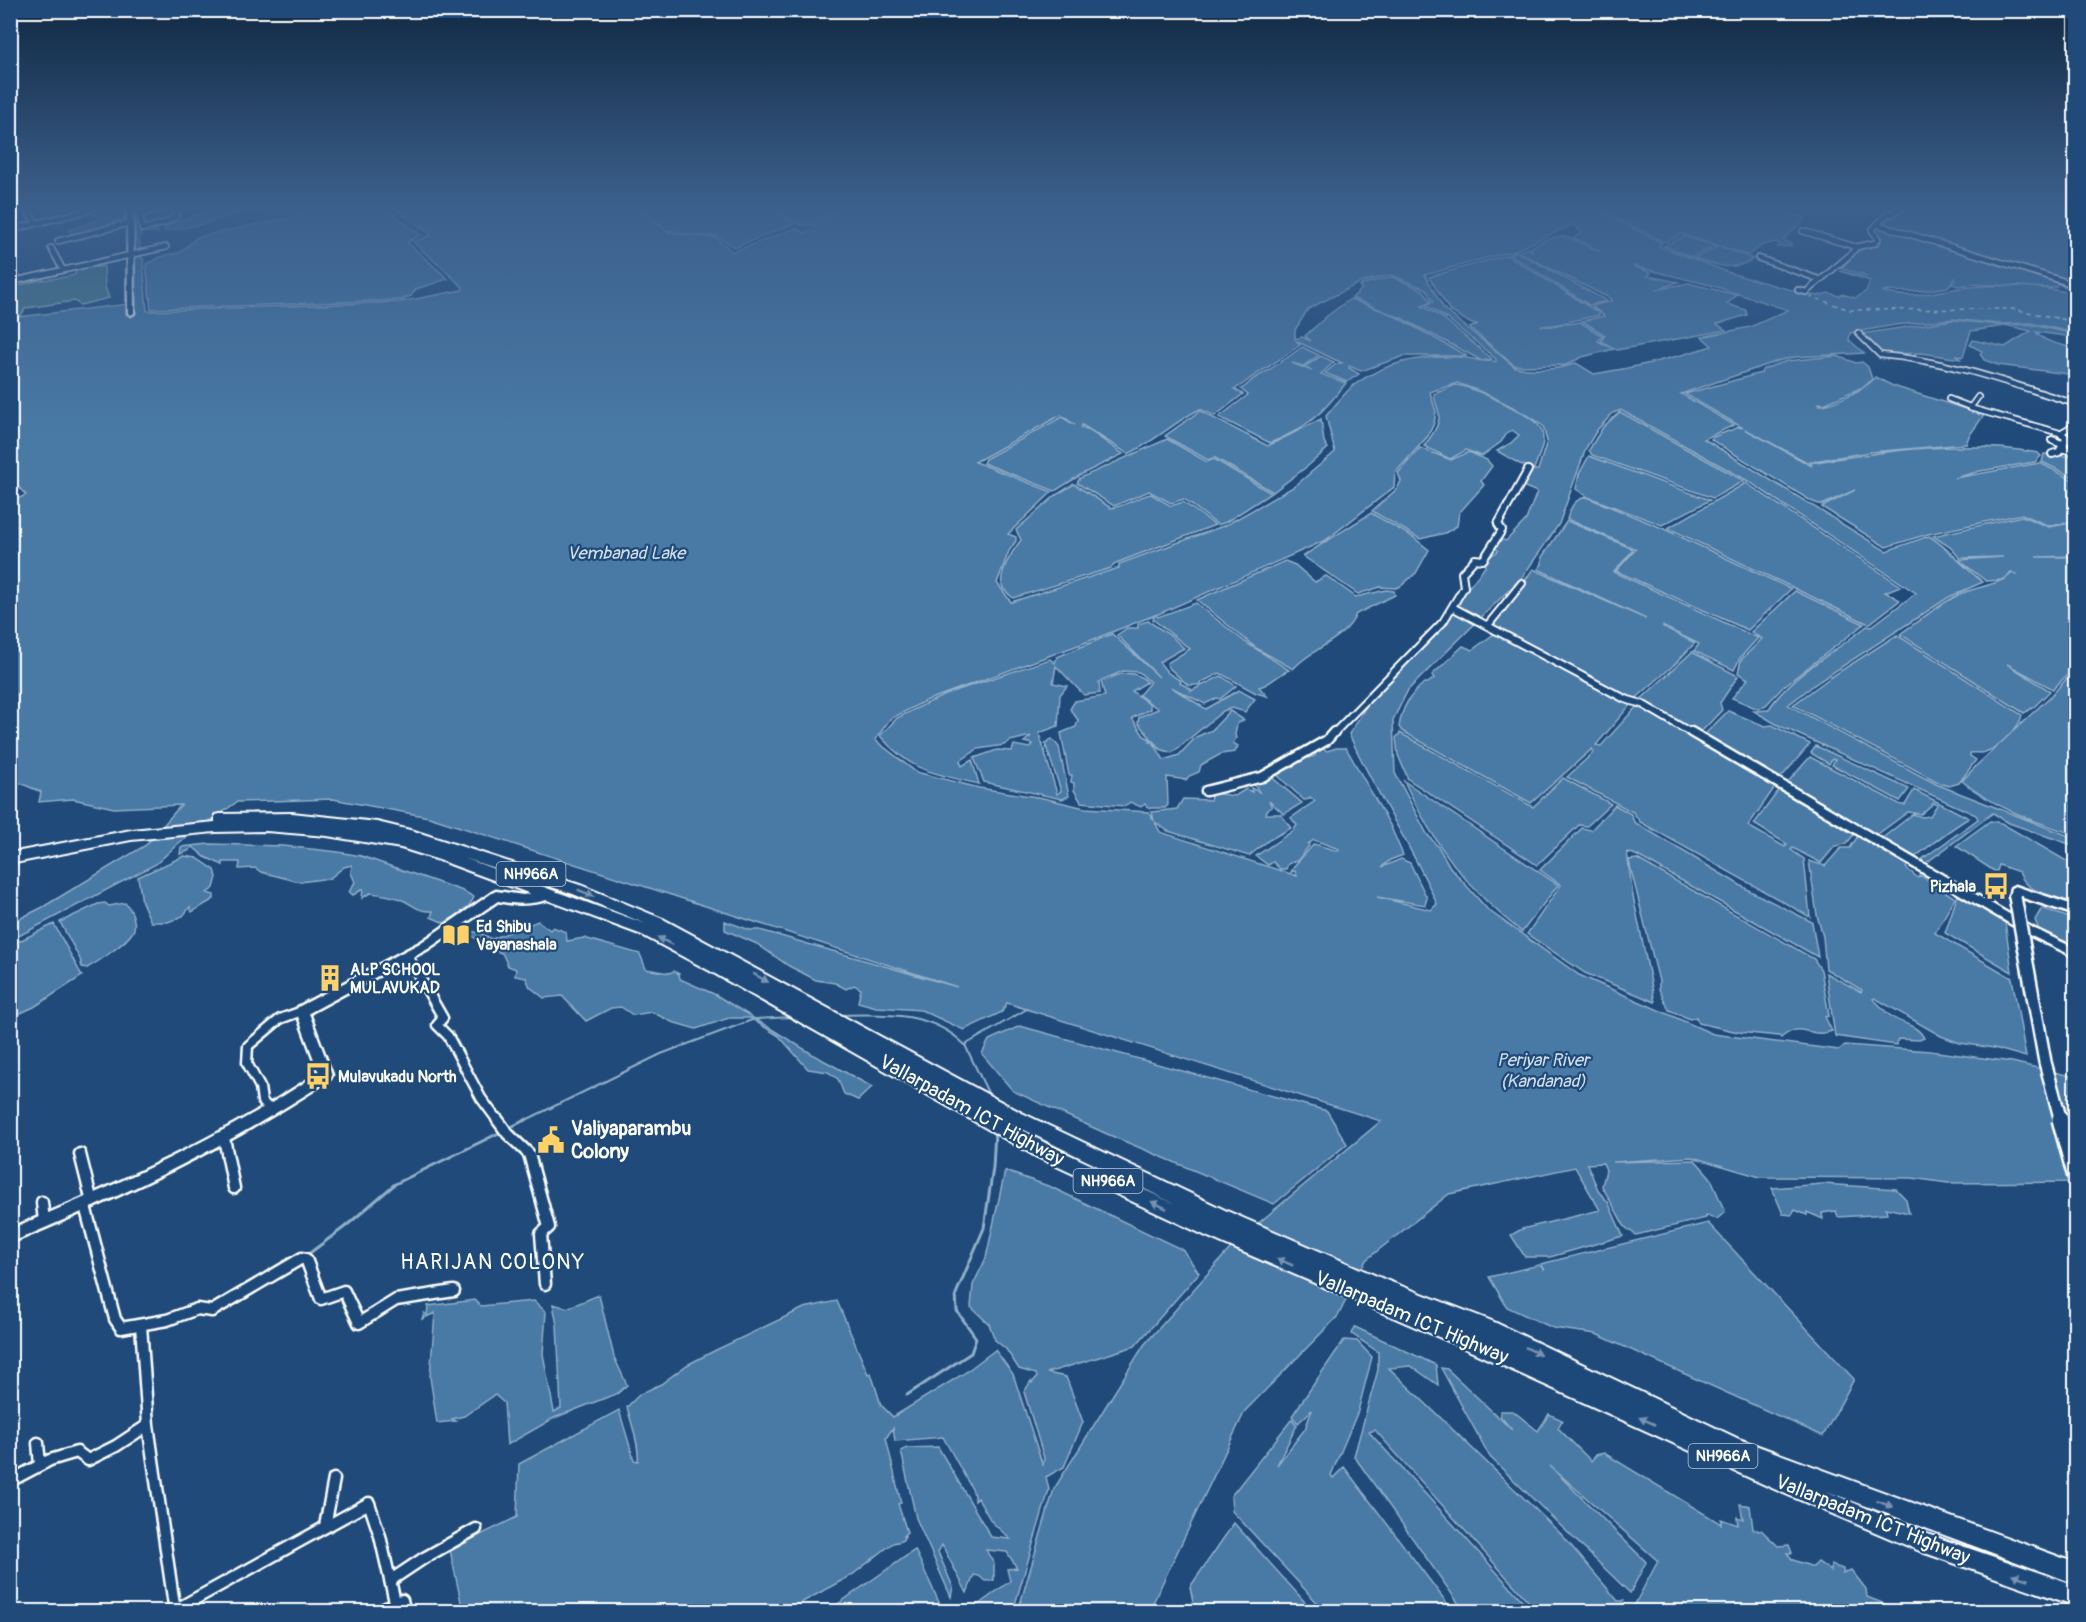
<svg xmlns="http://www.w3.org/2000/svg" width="2086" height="1622" font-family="Pangolin,sans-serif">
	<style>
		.green { fill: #4b7c88; stroke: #a5bec4; stroke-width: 1.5 }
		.water { fill: #4879a5; stroke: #91afc9; stroke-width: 1.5; fill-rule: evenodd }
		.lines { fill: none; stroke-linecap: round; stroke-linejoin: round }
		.stream-far1 { stroke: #91afc9; stroke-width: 2 }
		.stream { stroke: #91afc9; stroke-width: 3 }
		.ferry { stroke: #d1dee8; stroke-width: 1.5; stroke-dasharray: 4.5 4; stroke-linecap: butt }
		.street-far3-casing { stroke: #fff; stroke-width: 8 }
		.street-far2-casing { stroke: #fff; stroke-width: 10 }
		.street-far1-casing { stroke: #fff; stroke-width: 13 }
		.street-casing { stroke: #fff; stroke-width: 15 }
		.secondary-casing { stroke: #fff; stroke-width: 5 }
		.highway-casing { stroke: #fff; stroke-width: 4 }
		.street-far3 { stroke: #1f4a7a; stroke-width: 4.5 }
		.street-far2 { stroke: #1f4a7a; stroke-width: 6 }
		.street-far1 { stroke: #1f4a7a; stroke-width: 8 }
		.street { stroke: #1f4a7a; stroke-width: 10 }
		.secondary { fill: #1f4a7a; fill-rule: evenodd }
		.highway { fill: #1f4a7a; fill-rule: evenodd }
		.secondary-bridge-far1-casing { stroke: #fff; stroke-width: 16; stroke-linecap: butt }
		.secondary-bridge-casing { stroke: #fff; stroke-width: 20; stroke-linecap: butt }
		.secondary-bridge-far1 { stroke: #1f4a7a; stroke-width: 11 }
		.secondary-bridge { stroke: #1f4a7a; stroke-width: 15 }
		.oneway { fill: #7992af }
		.labels { text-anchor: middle; stroke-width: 4.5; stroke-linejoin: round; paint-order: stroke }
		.shield { fill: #1f4a7a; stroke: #bcc9d7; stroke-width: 1.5 }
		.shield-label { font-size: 15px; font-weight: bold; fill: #fff }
		.poi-label { font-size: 16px; font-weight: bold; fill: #fff; stroke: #1f4a7a; text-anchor: start }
		.water-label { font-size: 18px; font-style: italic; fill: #d1dee8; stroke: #1f4a7a }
		.near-street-label { font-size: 20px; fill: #fff; stroke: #1f4a7a }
		.near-poi-label { font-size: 20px; font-weight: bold; fill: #fff; stroke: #1f4a7a; text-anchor: start }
		.near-neighbourhood-label { font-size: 21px; letter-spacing: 1.5px; fill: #fff; stroke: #1f4a7a }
	</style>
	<rect width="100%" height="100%" fill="#1f4a7a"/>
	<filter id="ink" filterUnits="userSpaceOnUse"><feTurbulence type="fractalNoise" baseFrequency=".0167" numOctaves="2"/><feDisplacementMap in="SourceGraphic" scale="12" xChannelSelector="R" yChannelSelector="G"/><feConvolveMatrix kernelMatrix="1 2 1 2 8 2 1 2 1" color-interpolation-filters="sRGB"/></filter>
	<g filter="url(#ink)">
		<path class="green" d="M 86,267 L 104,267 L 105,287 L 109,298 L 80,305 L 74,301 L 26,308 L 21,315 L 11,315 L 11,292 L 18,289 L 16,287 C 36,278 55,280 75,275 L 76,269 Z"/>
		<path class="water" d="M 93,206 L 103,206 L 112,212 L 125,210 L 123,220 L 115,221 L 110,226 L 74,235 L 68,230 L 99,220 L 99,216 L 88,212 L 94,210 Z
			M 133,206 L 139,206 L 142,230 L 161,226 L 156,230 L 158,232 L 143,232 L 139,237 L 141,258 L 144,259 L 143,263 L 147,311 L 150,311 L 400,302 L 462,290 L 463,287 L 413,242 L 431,235 L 394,207 L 398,206 L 633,206 L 670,233 L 716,238 L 733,252 L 796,228 L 804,233 L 848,206 L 1588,206 L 1662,243 L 1659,246 L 1733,274 L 1802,293 L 1818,296 L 1829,293 L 1839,296 L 1842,294 L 1856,298 L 1866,291 L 1870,281 L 1840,271 L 1867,277 L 1863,274 L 1841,269 L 1856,253 L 1870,245 L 1877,247 L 1877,244 L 1881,242 L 1876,231 L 1878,228 L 1886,229 L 1882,226 C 1890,217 1898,214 1906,206 L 2075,206 L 2075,290 L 2060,285 L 2062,281 L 2060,281 L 2056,287 L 2050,288 L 1971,284 L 1958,286 L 1952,284 L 1956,279 L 1954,278 L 1948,287 C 1923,292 1907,292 1882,291 C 1909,302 1942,289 1969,287 C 2004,284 2042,286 2075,294 L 2075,333 L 2031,323 L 2000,324 L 1953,319 L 1895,325 L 1850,333 L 1849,340 L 1864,353 L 1795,357 L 1781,360 L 1681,394 L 1734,425 L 1704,439 L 1886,551 L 1929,536 C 1949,548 1963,567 1983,582 L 1949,597 L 1818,682 L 1788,705 L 1936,784 L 2074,838 L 2072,845 L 2009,823 L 1993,813 L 1922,866 L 1918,862 L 1978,819 L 1976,815 L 1778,725 L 1754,711 L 1768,710 C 1792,674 1834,653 1867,626 L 1871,627 L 1916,593 L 1748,481 L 1621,410 L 1613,413 L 1597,430 L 1586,448 L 1559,524 L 1523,576 L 1408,690 L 1393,720 L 1395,773 L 1427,834 L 1439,848 L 1450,867 L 1488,910 L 1579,975 L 1713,1034 L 1839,1050 L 1845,1045 L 1930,1051 L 2012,1062 L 2075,1077 L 2075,1182 L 1948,1183 L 1912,1178 L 1760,1177 L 1692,1157 L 1613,1162 L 1695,1160 L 1710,1177 L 1725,1212 L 1717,1219 L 1706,1215 L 1706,1218 L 1636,1235 L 1625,1227 L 1602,1186 L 1606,1170 L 1603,1163 L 1587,1164 L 1599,1192 L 1608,1202 L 1623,1236 L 1550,1257 L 1525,1257 L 1511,1235 L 1522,1229 L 1600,1210 L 1575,1167 L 1449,1194 L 1366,1260 L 1338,1316 L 1245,1411 L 1149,1611 L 1018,1611 L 1054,1489 L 1144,1345 L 1237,1241 L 1381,1121 L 1007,1003 L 1002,1012 L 964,1030 L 921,1010 L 876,1007 L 858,1002 L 861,989 L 854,985 L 846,989 L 835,983 L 816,980 L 789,966 L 757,944 L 725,930 L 725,921 L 750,930 L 760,930 L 957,987 L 429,817 L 333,799 L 237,802 L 180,842 L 156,864 L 11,940 L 11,923 L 43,907 L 146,845 L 181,805 L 114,808 L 73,799 L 39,802 L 41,792 L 11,779 L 11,502 L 26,495 L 11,479 L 10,318 L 129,304 L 130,314 L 135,313 ZM 1572,225 L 1582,232 L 1574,238 L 1600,251 C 1568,239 1564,227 1530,248 L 1533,251 L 1528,248 L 1518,252 L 1611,299 L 1611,301 L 1592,306 L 1604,316 L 1582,321 L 1605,335 L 1601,341 L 1617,350 L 1726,330 L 1717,324 L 1747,315 L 1746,310 L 1727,304 L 1737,295 L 1688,283 L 1656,290 L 1678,282 L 1648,276 L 1651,273 L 1633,266 L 1714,286 L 1788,310 L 1750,327 L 1702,337 L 1712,346 C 1674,358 1634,368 1594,374 L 1576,363 C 1560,370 1532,371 1515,367 L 1444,309 L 1425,275 L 1509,252 L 1511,253 L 1509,254 L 1589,305 L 1607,301 L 1517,252 L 1512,252 ZM 1391,275 L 1426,289 L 1433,302 L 1425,305 L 1448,319 L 1496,359 L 1496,361 C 1481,363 1471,357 1456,357 C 1418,356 1386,362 1354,385 C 1344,393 1335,406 1326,416 L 1335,452 L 1295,486 L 1226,525 L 1119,564 L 1119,568 L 1011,602 L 997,583 L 1009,551 L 1016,541 L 1016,537 L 1008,534 L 1052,492 L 975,462 L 1061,415 L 1075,425 L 1062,417 L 985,459 L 983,463 L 1055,491 L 1082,474 L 1123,454 L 1087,429 L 1081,428 L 1082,425 L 1128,454 C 1154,442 1174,422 1200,409 L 1215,416 L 1243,394 L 1234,389 C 1243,386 1247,380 1254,376 C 1270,366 1285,356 1300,345 L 1296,341 L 1342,363 L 1336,364 L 1325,373 L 1347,382 L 1359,374 L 1349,368 L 1349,366 L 1361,371 L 1404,356 L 1467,356 L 1391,314 L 1350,299 L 1327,316 L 1305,336 L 1311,341 L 1302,337 L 1295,339 L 1295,330 L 1308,309 L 1359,283 ZM 1457,383 C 1489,393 1516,407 1543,426 L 1547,441 L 1538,470 L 1530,470 L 1520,485 L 1537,492 L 1526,520 L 1506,541 L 1499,539 L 1494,545 L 1498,551 L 1485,560 L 1485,567 L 1455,604 C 1453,628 1392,674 1375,694 C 1365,706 1358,721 1349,734 C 1375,793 1412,845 1437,904 L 1431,910 L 1377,897 L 1425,905 L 1427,898 L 1410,863 L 1401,859 L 1382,867 L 1390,860 L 1403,855 L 1390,825 L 1346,748 L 1336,748 L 1327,751 L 1318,746 L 1315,756 L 1300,760 L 1276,774 L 1304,800 L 1310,799 L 1310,797 L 1315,801 L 1291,818 L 1297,825 L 1294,830 L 1256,856 L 1268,865 L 1273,862 L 1280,869 L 1286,869 L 1288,864 L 1298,860 L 1309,846 L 1308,844 L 1314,840 L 1339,849 L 1338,851 L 1314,844 L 1295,865 L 1291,872 L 1295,871 L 1297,876 L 1160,832 L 1155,822 L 1168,831 L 1249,856 L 1269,840 L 1291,828 L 1281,814 L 1266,814 L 1267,810 L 1272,807 L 1269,801 L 1284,814 L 1302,803 L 1270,776 L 1254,784 L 1259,792 L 1251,788 L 1252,792 L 1246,789 L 1235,796 L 1212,793 L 1210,800 L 1183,799 L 1177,809 L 1152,812 L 1154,821 L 1149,812 L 1085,808 L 1043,798 L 979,788 L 916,772 L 875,740 L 890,719 L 925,701 L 1084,643 L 1155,615 L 1153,619 L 1155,621 L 1190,649 L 1167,663 L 1168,667 L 1188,685 L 1200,685 L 1200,683 L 1220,673 L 1256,693 L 1267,696 L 1259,687 C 1270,685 1277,675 1289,670 L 1245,642 L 1196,603 L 1158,617 L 1156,615 L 1326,540 L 1394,487 L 1395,473 L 1428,436 L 1434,423 L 1436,412 L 1430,392 Z
			M 229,206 L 282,206 L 230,215 L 205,224 L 165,231 L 164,229 L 174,222 Z
			M 315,206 L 389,206 L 385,208 L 421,235 L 407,242 L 448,279 L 416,289 L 411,296 L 402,300 L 151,309 L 146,264 L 165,255 L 179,253 L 197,237 L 293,217 L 304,214 L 309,208 Z
			M 638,206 L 770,206 L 793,224 L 737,247 L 732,246 L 717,236 L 695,236 L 667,230 Z
			M 774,206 L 844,206 L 811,225 C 795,227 785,216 774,206 Z
			M 1593,206 L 1790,206 L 1788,213 L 1806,218 L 1783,240 L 1791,243 L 1791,246 L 1777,247 L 1780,244 L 1776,242 L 1763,245 L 1748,255 L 1720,246 L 1753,259 C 1732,272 1717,266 1695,258 L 1719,246 L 1681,234 L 1666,242 L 1662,241 Z
			M 1684,236 L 1715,246 L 1692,257 L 1664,246 Z
			M 1507,255 L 1599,313 L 1599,315 L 1554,325 L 1541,326 L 1555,326 L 1580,322 L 1603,336 L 1598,341 L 1614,349 L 1582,357 L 1566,365 L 1523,366 L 1514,365 L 1470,328 L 1478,324 L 1472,324 L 1450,311 L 1429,277 Z
			M 1392,277 L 1423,290 L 1431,302 L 1422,306 L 1443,318 L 1492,359 L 1482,361 L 1475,357 L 1401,318 L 1352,298 L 1362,289 L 1359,286 L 1363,284 Z
			M 1954,320 L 2005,326 L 1971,331 L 1963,357 L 1957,356 L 1960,359 L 1922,353 L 1881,354 L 1860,334 Z
			M 2007,324 L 2032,325 L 2075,334 L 2073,337 L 2036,332 C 2045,343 2061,344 2075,349 L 2075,375 L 1998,365 L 1984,360 L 1980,354 L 1982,351 L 1970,345 L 1973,340 L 2005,347 L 2031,331 L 2005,325 Z
			M 1302,347 L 1319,355 L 1303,366 L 1292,363 L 1312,371 L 1304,367 L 1321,356 L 1334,362 L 1321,374 L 1346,383 C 1322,414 1307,428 1270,443 L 1219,417 L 1248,395 L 1241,389 C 1248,386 1250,380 1257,377 C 1273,368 1287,358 1302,347 Z
			M 1837,356 L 1856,363 L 1862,362 L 1868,367 L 1872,379 L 1865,386 L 1824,404 L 1818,403 L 1819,405 C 1831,406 1869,387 1875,377 L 1893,386 L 1984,415 L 1969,436 L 1966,444 L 1870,452 L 1807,462 L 1745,429 L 1812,466 L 1810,463 C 1884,451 1964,439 2038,453 L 2041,456 L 2035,462 L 1980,471 L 1955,478 L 2040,463 L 2075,481 L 2075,521 L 2049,526 L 2022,514 L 1928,534 L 1886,547 L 1822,507 L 1855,490 L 1822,505 L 1813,502 L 1713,441 L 1711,439 L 1713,437 L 1739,427 L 1743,428 L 1685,394 L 1761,373 L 1763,369 L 1787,361 Z
			M 1455,385 C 1471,386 1534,415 1541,429 C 1547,442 1538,456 1534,469 L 1520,464 L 1497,451 L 1511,443 L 1519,435 L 1512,430 L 1508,432 L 1501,442 L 1482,456 L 1466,450 L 1450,459 L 1424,446 C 1430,438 1440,426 1439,414 C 1438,407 1434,401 1434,394 Z
			M 1200,411 L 1268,446 L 1321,419 L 1324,442 L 1328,448 L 1309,465 L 1273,492 L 1214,457 L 1208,460 L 1165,436 Z
			M 1620,412 L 1744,481 L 1713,498 L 1592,455 L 1589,450 L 1603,427 Z
			M 1167,439 L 1207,462 L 1214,459 L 1271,493 L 1226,522 L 1218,525 L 1184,499 L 1171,503 L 1149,491 L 1114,506 L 1077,483 L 1080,478 Z
			M 1420,448 L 1451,460 L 1469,452 L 1487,460 L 1492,466 L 1481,481 L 1484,485 L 1459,513 L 1457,526 L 1445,533 L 1420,539 L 1372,511 L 1397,489 L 1401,481 L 1398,473 Z
			M 2044,454 L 2075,457 L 2075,478 L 2042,462 Z
			M 1589,456 L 1710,500 L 1662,525 L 1588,497 L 1576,489 L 1579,474 Z
			M 1746,483 L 1898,584 L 1900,586 L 1885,592 L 1900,600 L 1869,624 L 1668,528 Z
			M 1074,484 L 1111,508 C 1121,508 1139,496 1151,494 L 1171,506 L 1183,502 L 1215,525 L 1116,563 L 1111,568 L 1013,598 C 1010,595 1005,591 1003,588 C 997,574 1013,550 1021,540 L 1016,530 L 1056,495 Z
			M 1586,497 L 1662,528 L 1791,589 L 1748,630 L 1616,571 L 1636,549 L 1567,519 C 1571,507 1573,500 1586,497 Z
			M 1371,513 L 1413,537 L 1429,550 L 1416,573 L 1401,586 L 1396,588 L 1380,587 L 1358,594 L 1303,556 Z
			M 2022,516 L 2049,527 L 2076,522 L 2075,556 L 2036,557 L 2075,557 L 2075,665 L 2071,664 L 2074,668 L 2053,689 L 2007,664 L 2050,691 L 2034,707 L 2024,713 L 1900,634 C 1919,621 1937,606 1958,595 C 1974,587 2001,585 2012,573 L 2018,575 L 2011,572 L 2004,580 L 1986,581 L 1959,560 L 2003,557 L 1960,558 L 1950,547 L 1933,536 Z
			M 1567,521 L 1631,548 L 1633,550 L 1614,572 L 1758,638 L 1740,658 L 1734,670 L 1694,651 L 1699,644 L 1662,626 L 1695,643 L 1675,664 L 1634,700 L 1493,626 L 1533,569 L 1646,619 L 1538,569 L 1542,564 L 1542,557 Z
			M 1285,561 L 1295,565 L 1315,582 L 1326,576 L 1356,597 L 1386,590 L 1394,591 L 1395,595 L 1356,614 C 1347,639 1310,649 1293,669 L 1256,648 L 1197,600 Z
			M 1795,591 L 1864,624 L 1784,686 L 1766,705 L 1758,709 L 1732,698 L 1748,679 L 1738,673 L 1741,660 L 1762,639 L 1751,632 Z
			M 1148,621 L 1171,636 L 1184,648 L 1159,662 L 1168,673 L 1181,681 L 1180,683 L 1191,689 L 1191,691 L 1221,676 L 1236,686 L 1220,699 L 1217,698 L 1205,704 L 1171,687 L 1206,709 L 1239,690 L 1255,699 L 1245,712 L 1232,708 L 1223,711 L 1172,753 L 1160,749 L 1138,723 L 1139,717 L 1158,709 L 1139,695 L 1150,682 L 1139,672 L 1123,671 L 1102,680 L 1106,681 C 1119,672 1135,670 1147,682 L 1132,691 L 1150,705 L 1150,709 L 1132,718 L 1144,736 L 1152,740 L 1150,742 L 1153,742 L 1164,760 L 1179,755 L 1196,737 L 1212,730 L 1230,711 L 1244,720 L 1237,724 L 1235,735 L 1236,738 L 1233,743 L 1238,746 L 1235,752 L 1221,754 L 1201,765 L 1199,772 L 1189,776 L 1186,780 L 1167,777 L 1168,805 L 1165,808 L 1148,808 L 1145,804 L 1141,807 L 1130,802 L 1125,806 L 1081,802 L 1074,790 L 1074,783 L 1071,782 L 1072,775 L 1069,775 L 1061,733 L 1076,727 L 1078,720 L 1070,709 L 1075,701 L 1105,696 L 1101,681 L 1099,682 L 1100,693 L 1084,695 L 1056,666 L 1053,683 L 1067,686 L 1060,695 L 1058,726 L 1039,733 L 1057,794 L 1061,791 L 1045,743 L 1052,739 L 1059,747 L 1069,796 L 1062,799 L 984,782 L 974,758 L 997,750 L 1012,751 L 1014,745 L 1030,748 L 1033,744 L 1024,742 L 1031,736 L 1010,741 L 1004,745 L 978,749 L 960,761 L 962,766 L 972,760 L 979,784 C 933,773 913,773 880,736 L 897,718 L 925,704 L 955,691 L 1050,659 L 1055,663 L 1057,657 L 1112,634 L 1159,677 L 1117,635 L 1127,628 L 1138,628 L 1138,624 Z
			M 1497,632 L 1631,704 L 1596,745 L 1601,746 L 1638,705 L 1777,784 L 1748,826 L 1785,847 L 1787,844 L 1754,824 L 1781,787 L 1857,831 L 1846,844 L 1835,846 L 1821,863 L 1793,848 L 1791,850 L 1804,859 L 1810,917 L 1640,822 L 1633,812 L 1567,777 L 1594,752 L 1592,749 L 1531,803 L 1402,731 L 1399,727 C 1402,707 1410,695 1424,683 L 1428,683 L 1434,678 L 1432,675 L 1463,646 L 1472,650 Z
			M 1897,635 L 2022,715 C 2020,727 1998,748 1985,752 C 1980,754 1975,752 1970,753 L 1970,756 L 1976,760 L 1959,783 L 1949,786 L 1942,784 L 1793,705 L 1831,677 Z
			M 1692,652 L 1738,676 L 1720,703 L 1722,710 L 1699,734 L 1639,701 Z
			M 2075,669 L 2076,834 L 2073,834 C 2035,822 1993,807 1962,781 L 1977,765 L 2053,694 Z
			M 1728,711 L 1765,726 L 1772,725 L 1810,744 L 1779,780 L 1703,736 Z
			M 1400,733 L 1533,807 L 1563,778 L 1611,804 L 1587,826 L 1579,825 L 1537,865 L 1408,779 L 1398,755 L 1396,738 Z
			M 1816,746 L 1909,789 L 1900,801 L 1832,765 L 1835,760 L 1832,759 L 1829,764 L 1811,753 Z
			M 1810,757 L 1901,805 L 1905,805 L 1914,790 L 1969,818 C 1948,830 1930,846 1911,860 L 1880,840 L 1913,814 L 1922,817 L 1930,816 L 1937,805 L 1934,803 L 1921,814 L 1908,812 L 1875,836 L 1786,784 Z
			M 1404,781 L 1558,885 L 1522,932 C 1468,890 1433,844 1404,781 Z
			M 1615,805 L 1631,814 L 1634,822 L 1750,891 L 1812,922 L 1818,957 L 1636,855 L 1627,852 L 1633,896 L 1655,1002 L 1585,973 L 1527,934 L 1561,885 L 1540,870 L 1582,828 L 1591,830 Z
			M 1990,821 L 2001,823 L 2075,866 L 2075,904 C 2055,894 2028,896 2019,872 L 1999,865 L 1997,871 L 1994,871 L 1956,846 Z
			M 1860,833 L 1908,863 L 1906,868 L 1918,878 L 1920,875 L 1955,898 L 1935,933 L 2012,978 L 2026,1057 L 1994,1048 L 1960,1043 L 1941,1036 L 1875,998 L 1873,999 C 1880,1005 1885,1012 1892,1017 C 1904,1025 1917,1024 1924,1038 L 1919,1040 L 1898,1039 L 1896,1045 L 1835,1036 L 1826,973 L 1861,992 L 1862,990 L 1826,969 L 1823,937 L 1817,915 L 1809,861 L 1825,866 L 1841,848 L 1850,848 Z
			M 209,844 L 284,846 L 338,852 L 361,856 L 463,891 L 474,897 C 469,910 455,916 444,923 L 431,917 L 433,911 C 416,912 414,904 400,899 C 390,895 380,894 370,893 L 362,898 L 363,889 L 353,895 L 349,892 L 355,882 L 351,873 L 352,865 L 344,867 L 330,878 L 300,882 L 261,872 L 255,868 L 239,869 L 240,862 L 223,862 L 223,865 L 205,857 L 193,847 L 188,851 L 180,854 L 181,847 Z
			M 184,856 L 197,858 L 215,870 L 217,877 L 214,888 L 207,893 L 214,895 L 214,899 L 192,912 L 190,907 L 183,916 L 168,922 L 151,922 L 142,902 L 138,877 Z
			M 1637,859 L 1814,959 L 1821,970 L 1829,1016 L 1825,1017 L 1832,1031 C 1810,1040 1801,1019 1781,1038 L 1779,1036 L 1738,1032 L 1699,1023 L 1696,1017 L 1690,1019 L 1669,1010 L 1659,989 L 1659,981 L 1630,866 L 1629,860 Z
			M 1962,894 L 2001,915 L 2005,922 L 2012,972 L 1945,933 L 1957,897 Z
			M 105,903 L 109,906 L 125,903 C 132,909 138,925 132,933 C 126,943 98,962 87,968 L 82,967 L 80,959 L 60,922 L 98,904 Z
			M 2042,908 L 2075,920 L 2075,941 L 2073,949 L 2040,933 L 2035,920 Z
			M 538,921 L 550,930 L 553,927 L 566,932 L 567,941 L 584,938 L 640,954 L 646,969 L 669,973 L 674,971 L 679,974 L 680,979 L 716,995 L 812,1054 L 872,1087 L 858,1100 L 844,1094 L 838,1079 L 828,1072 L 808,1069 L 779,1036 L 750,1018 L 729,1018 L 696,1029 L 672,1022 L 652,1012 L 633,1015 L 621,1007 L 611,1008 L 586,1021 L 562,996 L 544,998 L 530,987 L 526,978 L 515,976 L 516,969 L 508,966 L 502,953 L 490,950 L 465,930 L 480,933 L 492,939 Z
			M 54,924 L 82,976 L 34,1007 L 12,1017 L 11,945 Z
			M 1020,1026 L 1327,1111 L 1347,1144 L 1274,1204 L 1107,1134 L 1013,1091 L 982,1054 L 989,1040 Z
			M 1005,1171 L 1051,1187 L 1183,1250 L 1199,1273 L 1135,1346 L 1047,1373 L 1066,1377 L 1083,1422 L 1064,1467 L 1046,1477 L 1049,1490 L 1013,1611 L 970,1611 L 1010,1581 L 1007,1569 L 1017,1568 L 1007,1552 L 986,1550 L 994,1564 L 994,1580 L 985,1581 L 979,1576 L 974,1575 L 967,1593 L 942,1545 L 938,1552 L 953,1587 L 951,1597 L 916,1518 L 901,1451 L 907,1448 L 938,1447 L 991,1537 L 1010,1539 L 991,1521 L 978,1498 L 975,1501 L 973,1491 L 943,1437 L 895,1441 L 893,1428 L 886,1438 L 901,1503 L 898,1504 L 907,1532 L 903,1536 L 905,1536 L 902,1541 L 893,1543 L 852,1575 L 786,1611 L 488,1612 L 487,1604 L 471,1611 L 463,1611 L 450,1550 L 517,1517 L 519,1464 L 619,1410 L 634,1460 L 638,1461 C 640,1447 631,1422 627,1407 L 640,1394 L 661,1384 L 687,1365 L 714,1351 L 804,1308 L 837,1301 L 868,1374 L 871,1373 L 881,1405 L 893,1417 L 963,1374 L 995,1350 L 1013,1374 L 1043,1466 L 1044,1458 L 1024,1392 L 1031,1381 L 1032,1383 L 1037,1377 L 1036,1374 L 1019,1369 L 1006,1349 L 995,1340 L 989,1324 L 971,1307 L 973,1285 L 986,1258 Z
			M 1823,1184 L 1896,1189 L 1906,1199 L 1909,1213 L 1886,1208 L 1887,1214 L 1838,1217 L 1836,1211 L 1822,1213 L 1823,1219 L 1807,1212 L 1807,1215 L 1795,1210 L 1792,1215 L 1783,1214 L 1772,1188 Z
			M 1708,1223 L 1854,1379 L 1823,1436 L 1596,1334 L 1553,1328 L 1507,1307 L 1489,1277 L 1539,1265 L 1545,1270 L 1541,1264 Z
			M 599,1295 L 614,1357 L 627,1385 L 618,1393 L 554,1418 L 507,1445 L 504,1403 L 495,1395 L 464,1416 L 452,1419 L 456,1421 L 437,1423 L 430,1377 L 435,1313 L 422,1319 L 424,1313 L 427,1315 L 428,1306 L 475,1300 L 481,1306 L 534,1301 L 546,1312 L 543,1354 L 554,1412 L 561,1408 L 557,1325 L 553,1304 L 567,1308 Z
			M 1355,1327 L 1436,1365 L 1438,1385 L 1411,1366 L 1389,1368 L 1562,1535 L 1618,1601 L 1623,1601 L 1620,1611 L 1537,1611 L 1375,1430 L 1369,1432 L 1532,1611 L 1464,1611 L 1354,1456 L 1378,1370 L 1378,1352 L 1352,1334 Z
			M 1344,1340 L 1357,1341 L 1372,1357 L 1358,1411 L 1331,1475 L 1333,1478 L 1344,1467 L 1453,1611 L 1325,1611 L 1232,1511 L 1231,1496 L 1292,1419 L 1297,1425 L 1277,1465 L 1305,1429 L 1312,1410 L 1298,1423 L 1292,1416 Z
			M 1441,1368 L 1447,1369 L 1512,1430 L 1500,1416 L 1500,1411 L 1513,1411 L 1538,1431 L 1549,1414 L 1562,1420 L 1558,1428 L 1591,1461 L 1596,1455 L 1604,1453 L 1721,1524 L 1721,1519 L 1738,1525 L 1737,1517 L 1743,1519 L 1740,1504 L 1750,1506 L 1753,1529 L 1761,1530 L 1778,1546 L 1789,1545 L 1792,1553 L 1787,1553 L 1793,1560 L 1813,1567 L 1818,1562 L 1831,1571 L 1831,1565 L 1843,1569 L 1843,1573 L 1851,1570 L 1866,1589 L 1867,1597 L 1893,1607 L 1895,1611 L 1633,1611 L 1636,1602 L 1658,1561 L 1550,1466 L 1646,1562 L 1630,1593 L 1490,1457 Z
			M 1234,1523 L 1313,1611 L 1195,1611 L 1190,1587 Z
			M 915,1550 L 943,1611 L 836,1611 L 835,1606 Z"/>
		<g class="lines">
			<path class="stream-far1" d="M 840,1015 C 885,1014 930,1011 964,1044
				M 756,1019 L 792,1017
				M 991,1099 L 965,1045 L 1027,1009
				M 524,1121 L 661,1054 L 752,1020"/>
			<path class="stream" d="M 509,1128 L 527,1119
				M 307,1255 L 346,1226 L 395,1184 L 501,1132
				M 907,1395 L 971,1353 L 976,1338 L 957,1311 L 956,1294 L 984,1228 L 993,1168 L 995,1131"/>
			<path class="ferry" d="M 1809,296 L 1850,310 L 2013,309 L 2076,322"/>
			<defs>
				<path id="street-far3" d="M 25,206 L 36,223
					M 140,213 L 142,229 L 165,223 L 176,216 L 175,210 L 182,208 L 181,206
					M 137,214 L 172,206
					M 1879,225 L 2076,285
					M 10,230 L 86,211 L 91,208 L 90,206
					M 1803,231 L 1856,247
					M 58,241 L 130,223
					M 51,248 L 63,270
					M 1758,258 L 1821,280
					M 10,282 L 166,247
					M 1798,290 L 1806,292 L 1851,254 L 1856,247 L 1875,243 L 1878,239 L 1872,230 L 1888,213 L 1893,214 L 1903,206
					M 1858,333 L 1880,355 C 1947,360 2012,384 2076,404
					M 1978,397 L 1970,408 L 2060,433 L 2076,424
					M 1949,399 L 1970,407
					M 2060,433 L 2065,436"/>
				<path id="street-far2" d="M 2052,440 L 2064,445
					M 2061,448 L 2072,451
					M 2052,454 L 2059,452 L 2064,442 L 2069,439 L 2062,435
					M 1452,607 L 1625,699 L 1642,704 L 1693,734
					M 1488,625 L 1522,583
					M 1333,734 L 1443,622 L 1464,587 L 1462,573 L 1475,559 L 1483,560 L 1502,530 L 1498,524 L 1528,470"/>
				<path id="street-far1" d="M 1691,732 L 2032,932 L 2076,953
					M 1206,791 L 1262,777 L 1327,740 L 1334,732
					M 407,955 L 443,1018 L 437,1025 L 448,1036 L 481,1098 L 498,1121
					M 271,1111 L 262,1101 L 260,1087 L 247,1063 L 248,1046 L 280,1019 L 302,1011"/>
				<path id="street" d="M 497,1119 L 508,1134 L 529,1154 L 549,1227 L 541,1234 L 545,1284
					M 224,1138 L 234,1188
					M 80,1154 L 92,1202
					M 42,1202 L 44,1222
					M 85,1206 L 115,1319 L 121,1328 L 167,1320 L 197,1309 L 212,1311 L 302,1258 L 306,1259 L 321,1299 L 344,1291 L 359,1323 L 396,1300 L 454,1291
					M 141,1325 L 148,1425
					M 38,1443 L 40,1465
					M 10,1481 L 50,1460 L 77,1452 L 88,1460 L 116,1446 L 148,1425 L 175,1612
					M 325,1526 L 334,1479
					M 391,1580 L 424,1558 L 476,1529
					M 175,1610 L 369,1503 L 380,1536 L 395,1602
					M 378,1612 L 402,1600 L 405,1612"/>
				<path id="secondary" d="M 127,206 L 133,206 L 134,313 L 131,315 L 128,313 Z
					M 2015,886 L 2076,906 L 2076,915 L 2020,897 L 2019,900 L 2015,902 L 2011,900 L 2009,897 L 2011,888 Z
					M 549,890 L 553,892 L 555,895 L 553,898 C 534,905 517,905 498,901 L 428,949 L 309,1013 L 332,1075 L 330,1079 C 230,1146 122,1196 10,1243 L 10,1229 C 118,1185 222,1137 319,1073 L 296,1011 L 298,1007 L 420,943 L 492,893 L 496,891 L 523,895 Z"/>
				<path id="highway" d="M 292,813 L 377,822 L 414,831 L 583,886 L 663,919 L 1022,1113 L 1227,1211 L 1386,1280 L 1492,1321 L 1739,1439 L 2076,1563 L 2076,1584 L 1826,1491 L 1930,1535 L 2076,1585 L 2076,1606 L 1922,1552 L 1774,1489 L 1457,1345 L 1206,1236 L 1037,1157 L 710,971 L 642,935 L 439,860 L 401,848 L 327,836 L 266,831 L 215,832 L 131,840 L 10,864 L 10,853 L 131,830 L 215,822 L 215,815 L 220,814 ZM 464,858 L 573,894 L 646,924 ZM 997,1116 L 1010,1123 L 1175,1204 L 1049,1145 Z"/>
			</defs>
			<use href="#street-far3" class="street-far3-casing"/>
			<use href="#street-far2" class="street-far2-casing"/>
			<use href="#street-far1" class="street-far1-casing"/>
			<use href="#street" class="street-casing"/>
			<use href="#secondary" class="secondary-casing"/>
			<use href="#highway" class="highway-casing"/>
			<use href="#street-far3" class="street-far3"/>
			<use href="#street-far2" class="street-far2"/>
			<use href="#street-far1" class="street-far1"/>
			<use href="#street" class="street"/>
			<use href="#secondary" class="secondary"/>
			<use href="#highway" class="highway"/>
			<defs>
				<path id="secondary-bridge-far1" d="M 2015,897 L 2045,1062 L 2061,1121"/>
				<path id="secondary-bridge" d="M 2060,1119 L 2076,1177"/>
			</defs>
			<use href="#secondary-bridge-far1" class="secondary-bridge-far1-casing"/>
			<use href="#secondary-bridge" class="secondary-bridge-casing"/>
			<use href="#secondary-bridge-far1" class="secondary-bridge-far1"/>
			<use href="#secondary-bridge" class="secondary-bridge"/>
		</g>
		<defs><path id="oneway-solid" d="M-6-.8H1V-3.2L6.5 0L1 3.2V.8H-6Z" transform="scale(1.5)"/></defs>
		<g class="oneway">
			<use href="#oneway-solid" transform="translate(586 893) rotate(22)"/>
			<use href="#oneway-solid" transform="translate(665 941) rotate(-153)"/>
			<use href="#oneway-solid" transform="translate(761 978) rotate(29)"/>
			<use href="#oneway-solid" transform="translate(1159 1205) rotate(-155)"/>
			<use href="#oneway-solid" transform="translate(1285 1262) rotate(-156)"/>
			<use href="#oneway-solid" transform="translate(1533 1351) rotate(25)"/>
			<use href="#oneway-solid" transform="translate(1647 1421) rotate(-156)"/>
			<use href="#oneway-solid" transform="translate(1885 1504) rotate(21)"/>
			<use href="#oneway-solid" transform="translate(2020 1577) rotate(-161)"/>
		</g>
	</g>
	<linearGradient id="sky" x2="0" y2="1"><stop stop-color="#112943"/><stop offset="0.48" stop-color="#3c608d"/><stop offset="1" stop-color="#3c608d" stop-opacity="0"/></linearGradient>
	<rect width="2086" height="433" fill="url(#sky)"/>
	<defs>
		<symbol id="bus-bare" viewBox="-9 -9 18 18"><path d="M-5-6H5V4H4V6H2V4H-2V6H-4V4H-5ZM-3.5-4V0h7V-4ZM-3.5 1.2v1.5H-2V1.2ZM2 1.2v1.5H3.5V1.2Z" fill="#ffd166" stroke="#1f4a7a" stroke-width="2.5" paint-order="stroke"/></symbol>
		<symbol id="library-bare" viewBox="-9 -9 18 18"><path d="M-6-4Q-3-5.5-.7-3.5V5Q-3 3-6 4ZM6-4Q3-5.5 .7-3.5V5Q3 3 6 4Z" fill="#ffd166" stroke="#1f4a7a" stroke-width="2.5" paint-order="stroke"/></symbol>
		<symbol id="building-bare" viewBox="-9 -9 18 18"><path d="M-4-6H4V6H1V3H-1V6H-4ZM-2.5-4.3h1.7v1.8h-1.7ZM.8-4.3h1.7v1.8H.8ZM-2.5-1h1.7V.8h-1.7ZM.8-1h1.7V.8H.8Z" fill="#ffd166" stroke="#1f4a7a" stroke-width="2.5" paint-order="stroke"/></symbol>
		<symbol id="civic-bare" viewBox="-9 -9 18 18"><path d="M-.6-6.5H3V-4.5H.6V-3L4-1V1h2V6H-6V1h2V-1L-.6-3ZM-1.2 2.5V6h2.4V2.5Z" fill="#ffd166" stroke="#1f4a7a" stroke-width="2.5" paint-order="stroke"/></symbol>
	</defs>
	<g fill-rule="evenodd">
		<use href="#bus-bare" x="1977" y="867" width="38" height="38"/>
		<use href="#library-bare" x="437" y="916" width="38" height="38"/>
		<use href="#building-bare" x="311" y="959" width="38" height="38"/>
		<use href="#bus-bare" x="299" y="1057" width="38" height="38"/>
		<use href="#civic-bare" x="532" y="1121" width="38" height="38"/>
	</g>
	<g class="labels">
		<g class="shield">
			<rect x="496.5" y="862" width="69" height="24" rx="4.5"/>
			<rect x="1073.5" y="1169" width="69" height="24" rx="4.5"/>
			<rect x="1688.5" y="1444" width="69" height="24" rx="4.5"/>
		</g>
		<g class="shield-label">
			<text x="531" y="879">NH966A</text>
			<text x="1108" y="1186">NH966A</text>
			<text x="1723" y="1461">NH966A</text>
		</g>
		<g class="poi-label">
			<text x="1976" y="892" text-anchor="end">Pizhala</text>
			<text x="476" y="932">Ed Shibu<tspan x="476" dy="18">Vayanashala</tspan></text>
			<text x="350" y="975">ALP SCHOOL<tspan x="350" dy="18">MULAVUKAD</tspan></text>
			<text x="338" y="1082">Mulavukadu North</text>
		</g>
		<g class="water-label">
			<text x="626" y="559">Vembanad Lake</text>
			<text x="1543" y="1066">Periyar River<tspan x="1543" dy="21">(Kandanad)</tspan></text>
		</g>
		<g class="near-street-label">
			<text transform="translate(972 1110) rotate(29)" y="7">Vallarpadam ICT Highway</text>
			<text transform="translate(1412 1317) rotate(23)" y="7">Vallarpadam ICT Highway</text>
			<text transform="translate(1873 1519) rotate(22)" y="7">Vallarpadam ICT Highway</text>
		</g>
		<g class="near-poi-label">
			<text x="571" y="1135">Valiyaparambu<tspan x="571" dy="23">Colony</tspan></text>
		</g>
		<g class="near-neighbourhood-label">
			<text x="493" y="1269">HARIJAN COLONY</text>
		</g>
	</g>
	<rect width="2086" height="1622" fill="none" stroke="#1f4a7a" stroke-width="36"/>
	<rect x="18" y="18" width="2050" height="1586" fill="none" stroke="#fff" stroke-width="2" filter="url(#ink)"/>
</svg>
